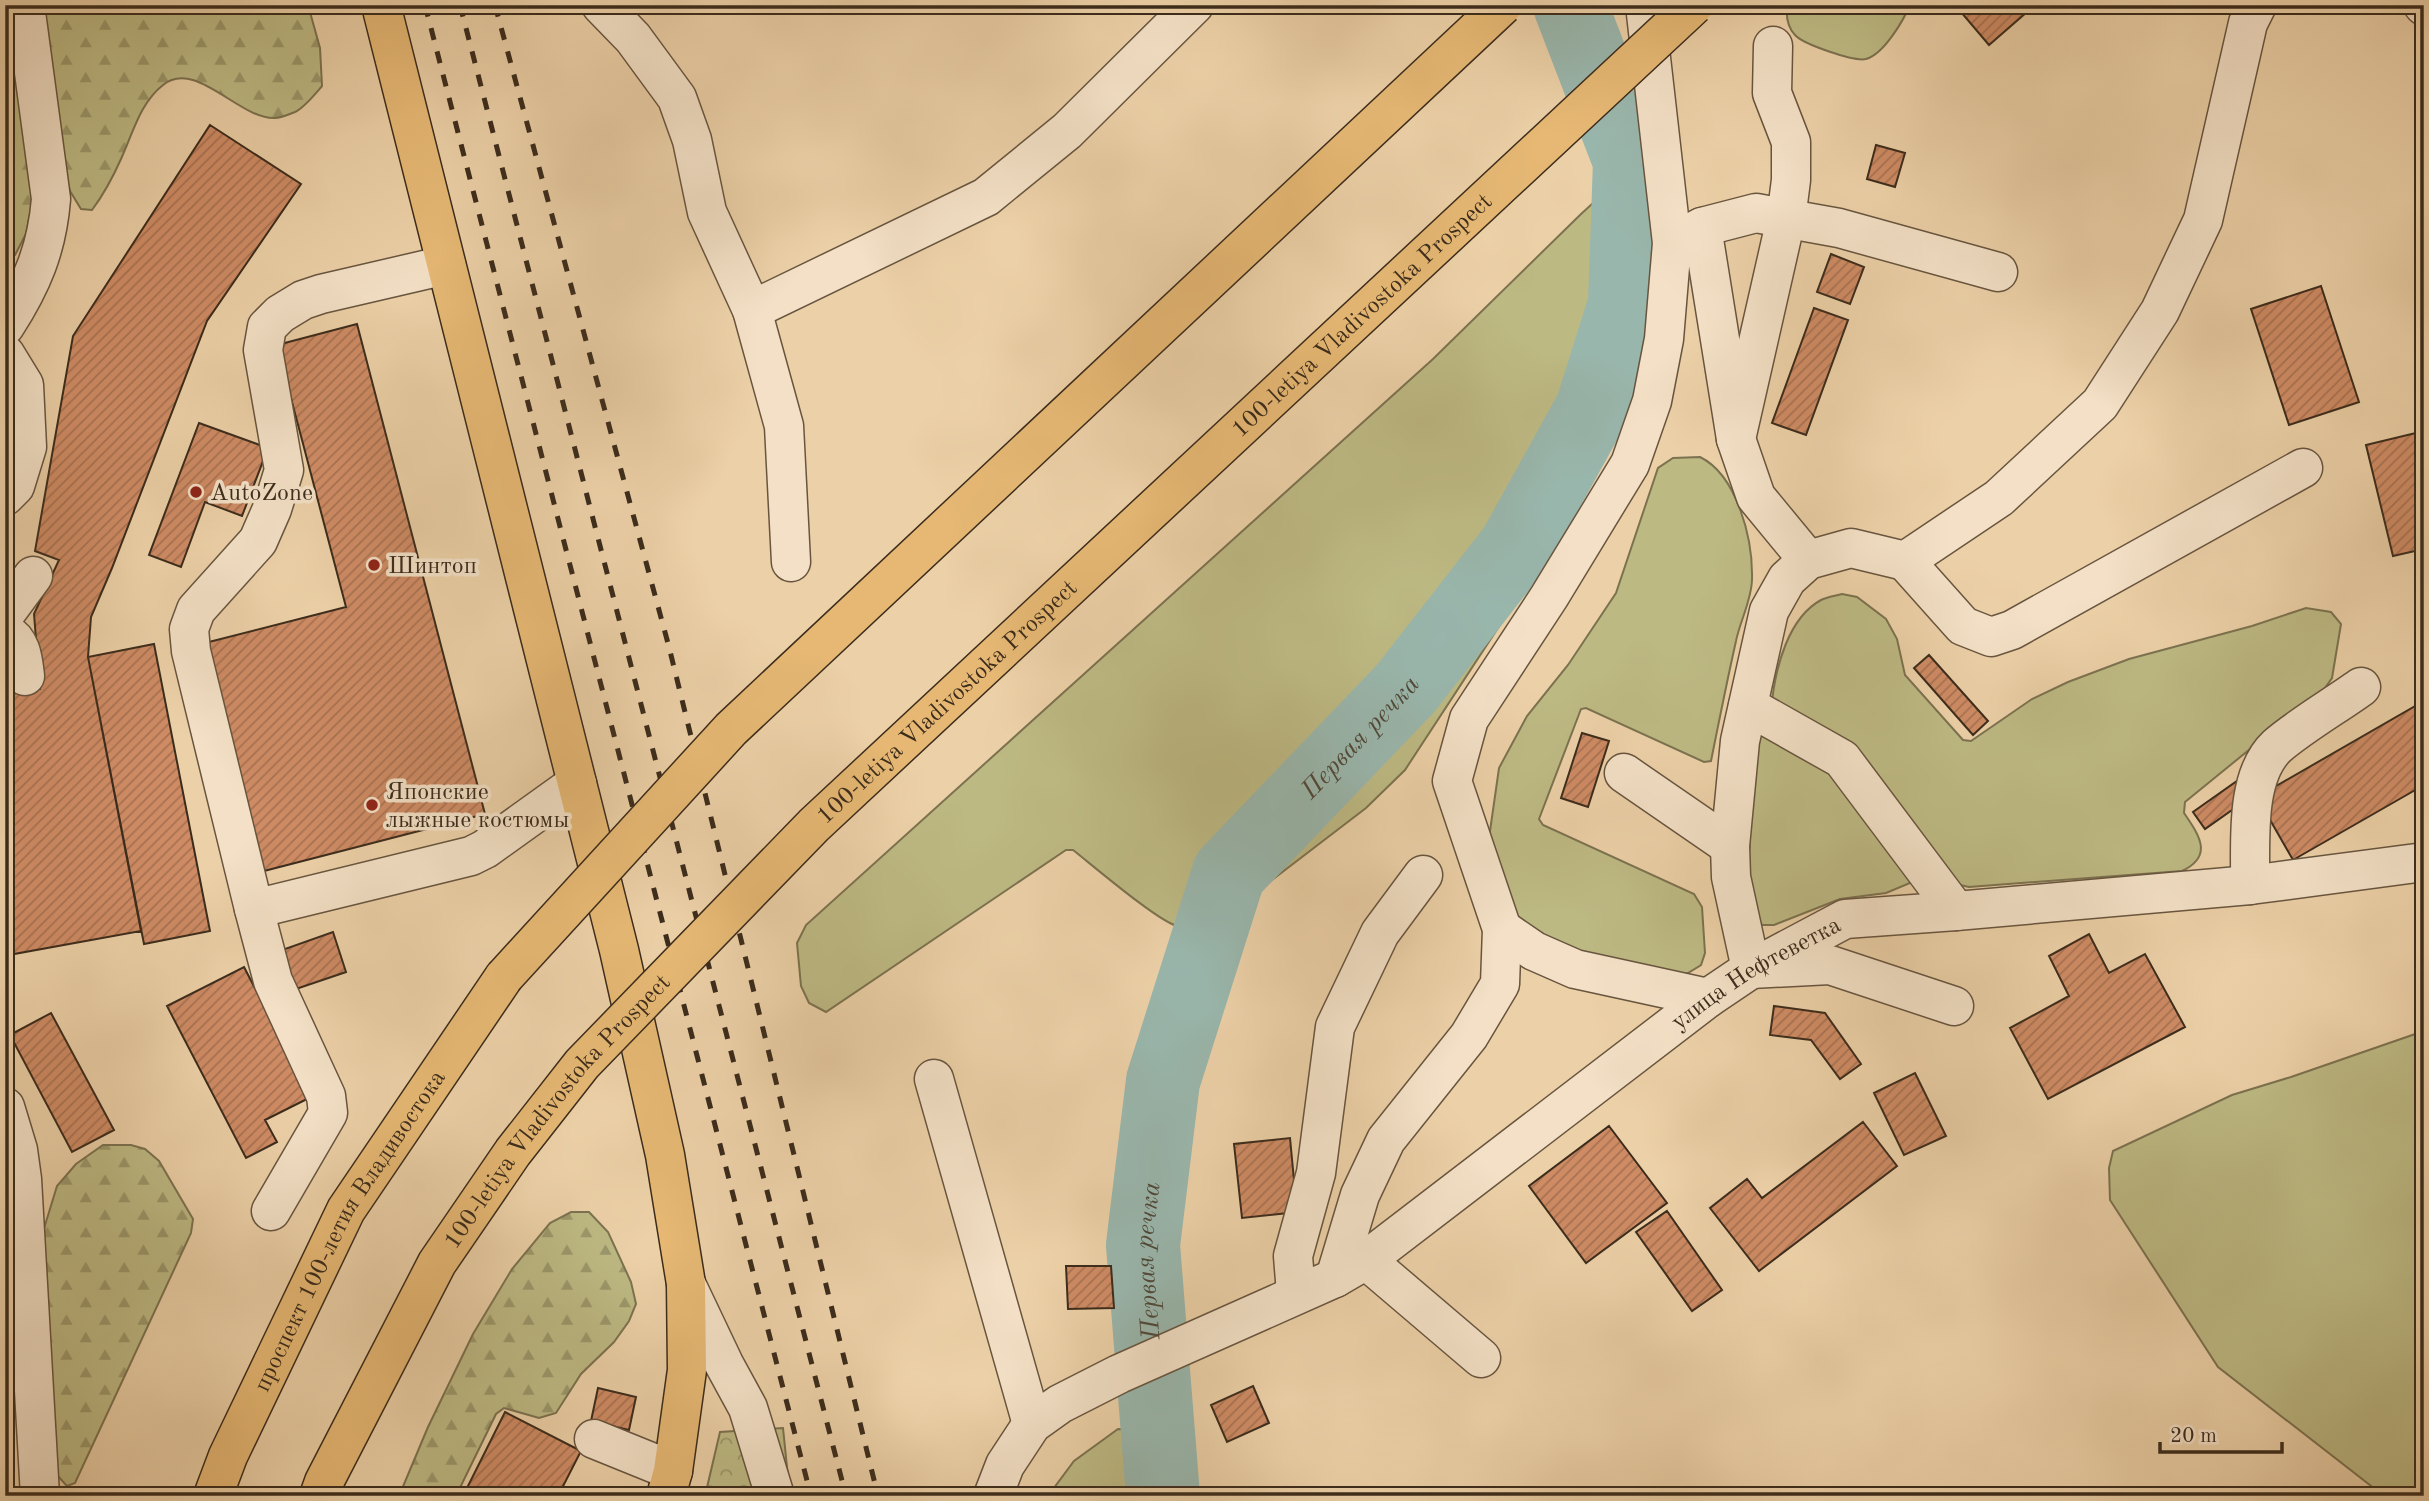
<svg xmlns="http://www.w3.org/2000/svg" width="2429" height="1501" font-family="'Old Standard TT',serif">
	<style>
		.grass { fill: #bdb983; stroke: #7c7250; stroke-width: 2 }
		.forest { fill: url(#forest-firs); stroke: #7c7250; stroke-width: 2 }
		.park { fill: url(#park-crowns); stroke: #7c7250; stroke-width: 2 }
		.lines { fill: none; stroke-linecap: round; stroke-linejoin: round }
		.river { stroke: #99b6ac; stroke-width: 74 }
		.building { fill: url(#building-hatch); stroke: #3c2c1c; stroke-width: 2 }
		.minor-casing { stroke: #68553f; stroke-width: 41 }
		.major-casing { stroke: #3c2c1c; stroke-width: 41 }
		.highway-casing { stroke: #3c2c1c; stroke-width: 41 }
		.minor { stroke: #f3e0c6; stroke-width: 38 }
		.major { stroke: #e6b874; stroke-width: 38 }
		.highway { stroke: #e6b874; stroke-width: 38 }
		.rail { stroke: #3c2c1c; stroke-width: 5; stroke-dasharray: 12 12; stroke-linecap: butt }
		.highway-bridge-casing { stroke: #3c2c1c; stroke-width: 41; stroke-linecap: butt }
		.highway-bridge { stroke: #e6b874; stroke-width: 38 }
		.poi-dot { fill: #8f2418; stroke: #f3e0c6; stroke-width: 2.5 }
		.labels { text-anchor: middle; stroke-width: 7; stroke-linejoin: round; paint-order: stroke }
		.street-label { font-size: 24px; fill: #3c2c1c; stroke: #f3e0c6 }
		.poi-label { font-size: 24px; fill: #3c2c1c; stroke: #f3e0c6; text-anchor: start }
		.water-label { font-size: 26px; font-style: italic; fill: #4f4839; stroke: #f3e0c6 }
	</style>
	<defs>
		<pattern id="forest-firs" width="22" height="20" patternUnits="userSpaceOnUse" patternTransform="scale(1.75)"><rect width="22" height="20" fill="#bdb983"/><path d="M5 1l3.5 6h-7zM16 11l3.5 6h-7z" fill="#9b976a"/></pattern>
		<pattern id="park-crowns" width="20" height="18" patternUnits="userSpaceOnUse" patternTransform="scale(1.75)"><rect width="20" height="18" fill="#bdb983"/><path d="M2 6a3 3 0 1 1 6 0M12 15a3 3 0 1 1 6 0" fill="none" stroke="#9b976a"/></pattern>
		<pattern id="building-hatch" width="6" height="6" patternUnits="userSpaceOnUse" patternTransform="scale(1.75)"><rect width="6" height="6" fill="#ce8b64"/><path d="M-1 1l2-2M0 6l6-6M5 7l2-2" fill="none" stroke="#a87252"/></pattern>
	</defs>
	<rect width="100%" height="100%" fill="#ecd0a7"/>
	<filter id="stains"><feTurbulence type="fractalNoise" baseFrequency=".00286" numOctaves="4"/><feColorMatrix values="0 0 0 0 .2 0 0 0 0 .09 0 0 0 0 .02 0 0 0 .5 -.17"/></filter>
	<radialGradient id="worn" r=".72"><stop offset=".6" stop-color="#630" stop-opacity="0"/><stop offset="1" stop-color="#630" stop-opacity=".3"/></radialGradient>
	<path class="grass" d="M 1787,5 L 1910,5 C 1903,21 1884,54 1866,59 C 1854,62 1803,44 1795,35 C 1787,27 1786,16 1787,5 Z
		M 1619,186 L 1631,190 L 1643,215 L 1648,253 L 1638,355 L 1623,429 L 1590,475 L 1528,582 L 1405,770 L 1366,808 L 1247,899 C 1228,913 1202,928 1178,926 C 1161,924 1091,864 1073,850 L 1066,850 L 826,1012 L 809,1003 L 801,986 L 797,943 L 806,925 L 1433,359 L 1580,215 L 1606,191 Z
		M 1700,457 C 1737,475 1753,539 1752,579 C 1752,599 1740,621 1736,641 C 1727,681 1719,721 1711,761 L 1704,762 L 1586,708 L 1581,709 L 1539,819 L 1543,825 L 1694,894 L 1702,907 L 1705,953 L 1701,965 L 1688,973 L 1666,975 L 1581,958 L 1512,919 L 1489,838 L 1499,768 L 1527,716 L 1568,665 L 1616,593 L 1658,468 L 1673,458 Z
		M 1842,594 L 1857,597 L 1886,619 L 1897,639 L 1905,675 L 1963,740 L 1971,741 L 2032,699 L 2068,682 L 2129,659 L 2252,626 L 2306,608 L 2331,612 L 2341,624 L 2332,678 L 2325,688 L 2185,802 L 2184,813 C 2199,835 2214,856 2182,871 L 1969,887 L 1960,885 L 1772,701 C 1776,667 1788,618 1821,600 C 1827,597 1835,596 1842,594 Z
		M 1762,726 L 1833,766 L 1912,879 L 1910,883 L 1886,893 L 1840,899 L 1774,925 L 1763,925 L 1758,922 L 1744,874 L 1749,799 Z
		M 2424,1031 L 2424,1496 L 2384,1496 L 2218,1367 L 2110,1200 L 2109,1168 L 2113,1151 L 2232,1095 L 2291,1077 Z
		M 1118,1429 L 1171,1431 L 1190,1458 L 1196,1496 L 1048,1496 L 1074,1461 Z"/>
	<path class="forest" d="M 44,5 L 308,5 L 320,48 L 322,86 C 315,94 305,107 295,112 C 290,114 281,118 275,118 C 240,120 195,58 163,85 C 140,103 133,133 121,159 C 113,177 104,194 92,210 L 81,209 L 70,191 L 67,180 Z
		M 5,23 L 12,34 L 33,198 L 26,234 L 15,255 L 9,258 L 5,258 Z
		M 103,1145 L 131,1145 L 145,1149 L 159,1161 L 193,1219 L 191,1233 L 75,1483 L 67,1486 L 56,1474 L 42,1235 L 57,1186 L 76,1164 Z
		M 571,1212 L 589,1212 L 608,1232 L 631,1282 L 636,1304 L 629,1321 L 614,1342 L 581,1374 L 556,1413 L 539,1418 L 504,1408 L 496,1414 L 456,1496 L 399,1496 L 428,1427 L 473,1334 L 512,1269 L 550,1223 Z"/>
	<path class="park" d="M 783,1428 L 790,1496 L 705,1496 L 720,1432 Z"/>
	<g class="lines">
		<path class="river" id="s1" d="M 1163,1496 L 1143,1245 L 1163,1081 L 1229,873 L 1406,688 L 1515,548 L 1592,409 L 1625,304 L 1630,161 L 1570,5"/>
	</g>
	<path class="building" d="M 1955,5 L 2035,5 L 1989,45 Z
		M 210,125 L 301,184 L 207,321 L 112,568 L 91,617 L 88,657 L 141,931 L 14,954 L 5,910 L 5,695 L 40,689 L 34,614 L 59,560 L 35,551 L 73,336 Z
		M 1876,145 L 1905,153 L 1895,187 L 1867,179 Z
		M 1831,254 L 1864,267 L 1850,304 L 1817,292 Z
		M 2321,286 L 2359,402 L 2289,425 L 2251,309 Z
		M 1814,308 L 1848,320 L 1806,435 L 1772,423 Z
		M 357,324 L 485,814 L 264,871 L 205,643 L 346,607 L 277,345 Z
		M 199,423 L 268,448 L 242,516 L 205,502 L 181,567 L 149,555 Z
		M 2424,431 L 2424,549 L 2393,556 L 2366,445 Z
		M 154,644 L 210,931 L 144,944 L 88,657 Z
		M 1929,655 L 1988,721 L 1973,735 L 1914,668 Z
		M 2424,701 L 2424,785 L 2293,860 L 2257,797 Z
		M 1582,733 L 1609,741 L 1588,807 L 1561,798 Z
		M 2237,781 L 2249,798 L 2205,829 L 2193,812 Z
		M 333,932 L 346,972 L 296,989 L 282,950 Z
		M 2089,934 L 2109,973 L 2145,954 L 2185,1027 L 2048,1099 L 2010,1028 L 2069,996 L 2049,956 Z
		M 244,967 L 311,1097 L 265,1120 L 277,1142 L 246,1158 L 167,1006 Z
		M 1774,1006 L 1825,1013 L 1861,1064 L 1840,1079 L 1811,1040 L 1770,1035 Z
		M 51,1013 L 114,1130 L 72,1152 L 10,1035 Z
		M 1915,1073 L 1946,1136 L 1904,1155 L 1874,1093 Z
		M 1863,1122 L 1897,1166 L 1759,1271 L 1710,1208 L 1747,1179 L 1762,1198 Z
		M 1609,1126 L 1667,1203 L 1586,1263 L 1529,1186 Z
		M 1290,1138 L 1297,1212 L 1242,1218 L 1234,1144 Z
		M 1667,1211 L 1722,1290 L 1692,1311 L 1636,1232 Z
		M 1066,1266 L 1111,1266 L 1114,1308 L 1068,1309 Z
		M 1253,1386 L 1269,1423 L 1227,1442 L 1211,1405 Z
		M 598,1388 L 636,1397 L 629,1430 L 591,1421 Z
		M 505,1412 L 581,1451 L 558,1496 L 463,1496 Z"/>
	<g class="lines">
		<defs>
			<g id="minor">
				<path d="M 601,5 L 633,38 L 677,98 L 692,140 L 707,212 L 752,310 L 784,426 L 791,562"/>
				<path d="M 2423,5 L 2424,6"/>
				<path d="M 1702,227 L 1736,439 L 1756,497 L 1808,560"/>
				<path d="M 1680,238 L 1702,227 L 1756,213 L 1839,228 L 1998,272"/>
				<path d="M 446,265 L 321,294 L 303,300 L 280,314 L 267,327 L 263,350 L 284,470 L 272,509 L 258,541 L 196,610 L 189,629 L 191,651 L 254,909 L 471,856 L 485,849 L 577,783"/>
				<path d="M 752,310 L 986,197 L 1067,131 L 1194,5"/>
				<path d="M 5,326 C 32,284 47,249 51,199 L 25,5"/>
				<path d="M 5,354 L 24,385 L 27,447 L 15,486 L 5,496"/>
				<path d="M 1736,439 L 1786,219 L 1791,180 L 1791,142 L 1772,93 L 1773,46"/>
				<path d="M 1905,561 L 1963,626 L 1991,637 L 2012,630 L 2303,468"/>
				<path d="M 5,614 L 33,576"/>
				<path d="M 5,632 C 22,641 23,659 25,676"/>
				<path d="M 1748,706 L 1842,759 L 1956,911"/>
				<path d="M 1624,773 L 1730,846"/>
				<path d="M 2250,885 C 2251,844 2244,777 2277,746 C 2300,726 2336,705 2361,687"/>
				<path d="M 254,909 L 273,981 L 326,1096 L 328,1113 L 271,1211"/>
				<path d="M 1502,929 L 1534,951 L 1575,969 L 1708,998"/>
				<path d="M 1954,1006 L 1830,965 L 1751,969 L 1731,877 L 1730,846 L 1740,741 L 1769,611 L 1787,579 L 1808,560 L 1851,548 L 1905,561 L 1999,498 L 2100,404 L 2160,311 L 2203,220 L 2248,23 L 2257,5"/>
				<path d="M 934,1079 L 1032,1424"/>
				<path d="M 5,1107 L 18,1150 L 22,1179 L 40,1496"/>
				<path d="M 1366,1260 L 1481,1358"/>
				<path d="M 1335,1278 L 1360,1195 L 1386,1140 L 1469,1036 L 1500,984 L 1502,929 L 1452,781 L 1469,719 L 1549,597 L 1630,464 L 1652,401 L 1664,339 L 1672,243 L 1645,5"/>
				<path d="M 686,1284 L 724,1364 L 748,1408 L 775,1496"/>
				<path d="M 1296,1293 L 1293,1256 L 1316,1173 L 1335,1027 L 1380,933 L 1423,875"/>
				<path d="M 594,1439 L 673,1471"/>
				<path id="s2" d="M 993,1496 L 1005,1465 L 1032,1424 L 1060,1404 L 1119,1374 L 1335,1278 L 1366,1260 L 1708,998 L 1751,969 L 1845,919 L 1956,911 L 2250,885 L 2424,862"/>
			</g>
			<path id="major" d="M 381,5 L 619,950 L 665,1155 L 686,1284 L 687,1370 L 673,1471 L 666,1496"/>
			<g id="highway">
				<path id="s3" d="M 213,1496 L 228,1456 L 346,1210 L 504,977"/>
			</g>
		</defs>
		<use href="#minor" class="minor-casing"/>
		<use href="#major" class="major-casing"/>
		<use href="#highway" class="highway-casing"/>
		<use href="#minor" class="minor"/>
		<use href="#major" class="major"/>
		<use href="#highway" class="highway"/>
		<path class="rail" d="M 425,5 L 811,1496
			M 460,5 L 846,1496
			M 495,5 L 669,647 L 878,1496"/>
		<defs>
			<g id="highway-bridge">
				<path d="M 504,977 L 731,729 L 1503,5"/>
				<path id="s4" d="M 319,1496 L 324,1482 L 437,1263 L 513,1152 L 582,1064 L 814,825 L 1694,5"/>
			</g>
		</defs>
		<use href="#highway-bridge" class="highway-bridge-casing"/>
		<use href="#highway-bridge" class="highway-bridge"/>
	</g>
	<g class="poi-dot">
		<circle cx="196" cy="492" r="7"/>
		<circle cx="374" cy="565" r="7"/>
		<circle cx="372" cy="805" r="7"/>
	</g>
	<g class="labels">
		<g class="street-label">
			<text dy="8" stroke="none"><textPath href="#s4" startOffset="1589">100-letiya Vladivostoka Prospect</textPath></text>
			<text dy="8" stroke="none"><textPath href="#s4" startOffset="1022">100-letiya Vladivostoka Prospect</textPath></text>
			<text dy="8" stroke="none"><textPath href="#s2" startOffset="940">улица Нефтеветка</textPath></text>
			<text dy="8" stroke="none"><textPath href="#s4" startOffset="455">100-letiya Vladivostoka Prospect</textPath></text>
			<text dy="8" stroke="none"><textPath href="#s3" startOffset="299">проспект 100-летия Владивостока</textPath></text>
		</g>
		<g class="poi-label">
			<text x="210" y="500">AutoZone</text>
			<text x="388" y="573">Шинтоп</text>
			<text x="386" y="799">Японские<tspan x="386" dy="28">лыжные костюмы</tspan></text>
		</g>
		<g class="water-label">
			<text dy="9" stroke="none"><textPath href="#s1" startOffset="824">Первая речка</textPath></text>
			<text dy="9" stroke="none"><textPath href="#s1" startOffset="236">Первая речка</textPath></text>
		</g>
	</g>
	<rect width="2429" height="1501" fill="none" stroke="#ecd0a7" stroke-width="28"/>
	<rect x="7" y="7" width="2415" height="1487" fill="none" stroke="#3c2c1c" stroke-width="3.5"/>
	<rect x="14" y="14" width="2401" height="1473" fill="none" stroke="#3c2c1c" stroke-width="2"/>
	<path d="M2160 1442v10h122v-10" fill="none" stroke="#3c2c1c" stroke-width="3.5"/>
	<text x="2170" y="1442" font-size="21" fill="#3c2c1c" stroke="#f3e0c6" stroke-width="5" paint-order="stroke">20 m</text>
	<rect width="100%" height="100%" filter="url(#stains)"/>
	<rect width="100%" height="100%" fill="url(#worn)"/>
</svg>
